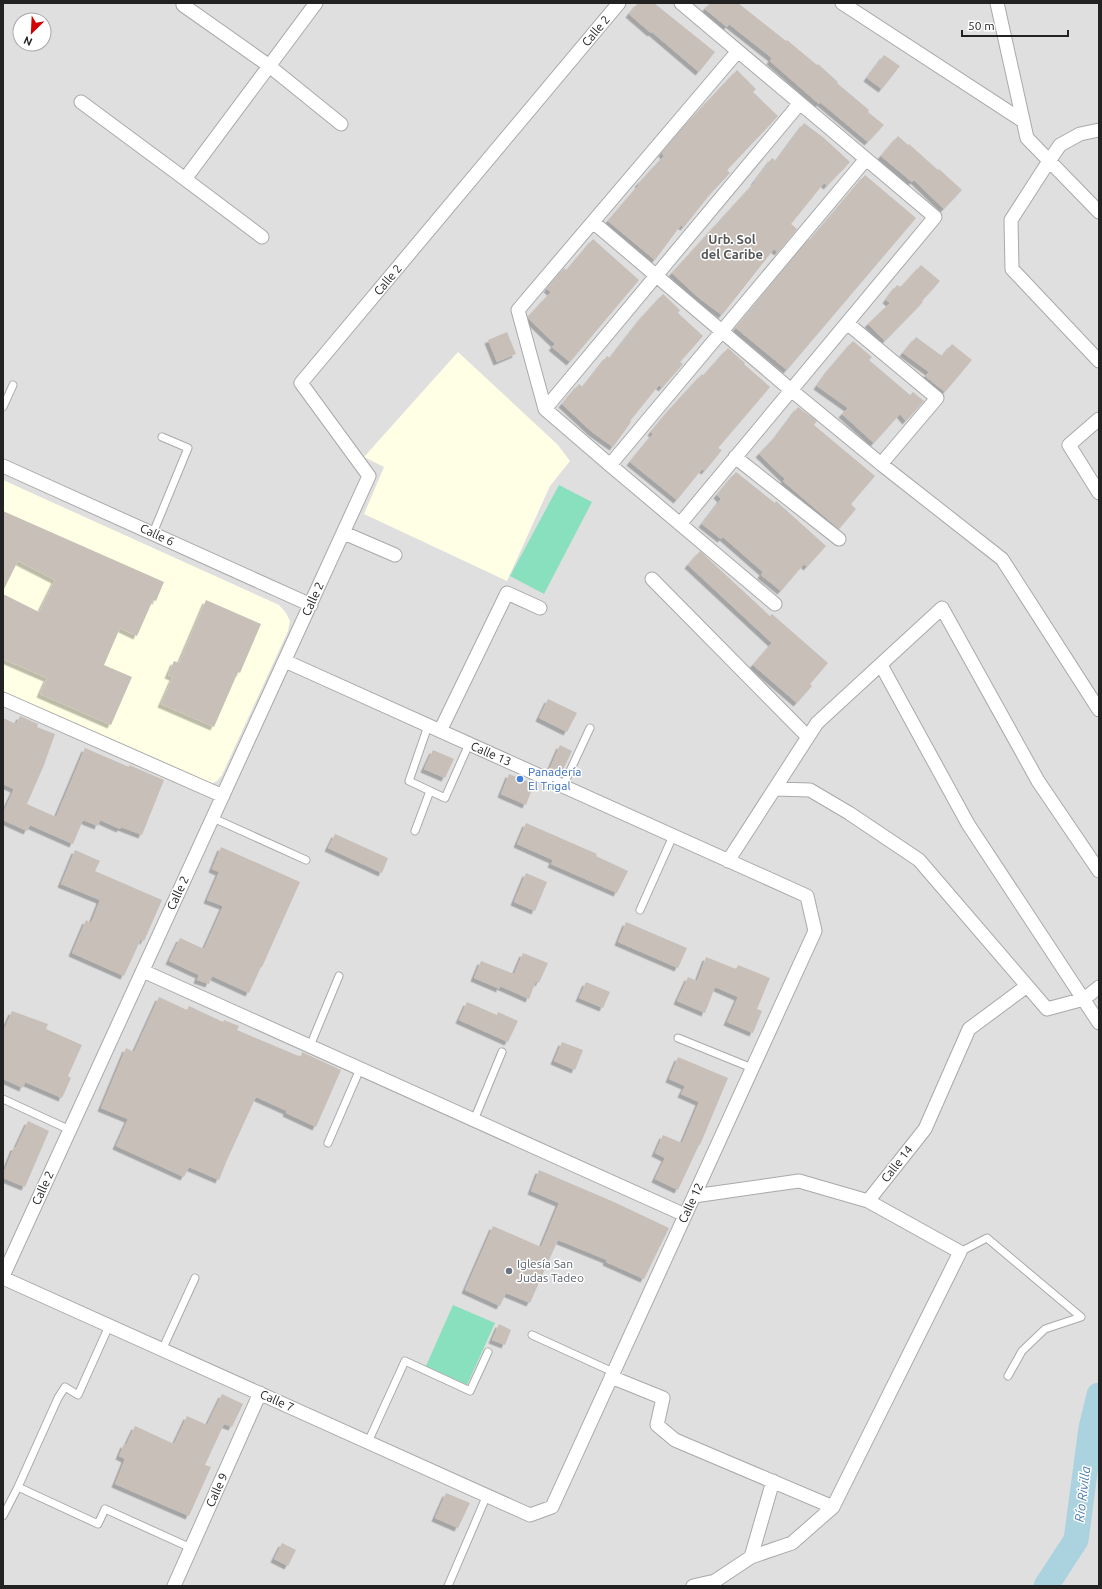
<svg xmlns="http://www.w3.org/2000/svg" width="1102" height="1589" font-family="Ubuntu,sans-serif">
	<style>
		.residential { fill: #e0dfdf; fill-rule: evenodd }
		.education { fill: #ffffe5 }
		.pitch { fill: #88e0be }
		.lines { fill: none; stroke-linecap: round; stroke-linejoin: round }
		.river { stroke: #aad3df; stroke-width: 25 }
		.building { fill: #c7bfb8; filter: url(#shadow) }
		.lane-casing { stroke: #a9a9a9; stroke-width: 9 }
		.street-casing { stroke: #a9a9a9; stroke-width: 15 }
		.lane { stroke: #fff; stroke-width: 7 }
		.street { stroke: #fff; stroke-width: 13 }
		.shop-dot { fill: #3f7fe0; stroke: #fff; stroke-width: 1.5 }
		.worship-dot { fill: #6b7280; stroke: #fff; stroke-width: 1.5 }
		.labels { text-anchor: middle; stroke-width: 3; stroke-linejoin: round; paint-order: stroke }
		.street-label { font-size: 12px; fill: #222; stroke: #fff }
		.shop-label { font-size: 12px; fill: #366cbe; stroke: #fff; text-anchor: start }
		.worship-label { font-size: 12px; fill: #5b616d; stroke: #fff; text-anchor: start }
		.neighbourhood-label { font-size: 13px; font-weight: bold; fill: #555; stroke: #fff }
		.water-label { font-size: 13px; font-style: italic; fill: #4a7aab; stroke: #fff }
	</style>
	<defs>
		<filter id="shadow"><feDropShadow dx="-3.5" dy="3.5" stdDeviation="0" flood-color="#0004"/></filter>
	</defs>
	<rect width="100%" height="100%" fill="#f2efe9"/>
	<path class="residential" d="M 3,3 L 1099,3 L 1099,1586 L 3,1586 ZM 20,20 L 44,20 L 44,44 L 20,44 Z"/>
	<path class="education" d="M 458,352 L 558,445 L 570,461 L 550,486 L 507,581 L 364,514 L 384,467 L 364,457 Z
		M 3,480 L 268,600 L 279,605 L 286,613 L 290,621 L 288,631 L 222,775 L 217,781 L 211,784 L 200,780 L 3,692 Z"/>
	<path class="pitch" d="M 559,485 L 592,502 L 544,594 L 510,576 Z
		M 453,1305 L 495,1323 L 467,1385 L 426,1366 Z"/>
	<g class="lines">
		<path class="river" d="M 1046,1586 L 1076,1540 L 1091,1428 L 1099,1395"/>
	</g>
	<path class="building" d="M 638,3 L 654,3 L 715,52 L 699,72 L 652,32 L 651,33 L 629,14 Z
		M 710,3 L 738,3 L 786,41 L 787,40 L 817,65 L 818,64 L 838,82 L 837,83 L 869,110 L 868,112 L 884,125 L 868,142 L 820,102 L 819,104 L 770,61 L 772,58 L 729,24 L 727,27 L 705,9 Z
		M 884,55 L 900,66 L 882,89 L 867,78 Z
		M 737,70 L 756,89 L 753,92 L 778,116 L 727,170 L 730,173 L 711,193 L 684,227 L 681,225 L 655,260 L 608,221 L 639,185 L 638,184 L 664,156 L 662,153 L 688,122 Z
		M 804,123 L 824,138 L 850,162 L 827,186 L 824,183 L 791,224 L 797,229 L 778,252 L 774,249 L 722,315 L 699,298 L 672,273 L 755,182 L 754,182 L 772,158 L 776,161 Z
		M 898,136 L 908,145 L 909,144 L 938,170 L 939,169 L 962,190 L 944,209 L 914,180 L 912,182 L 881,156 Z
		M 865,175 L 916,218 L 787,370 L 736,328 L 809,239 L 810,240 Z
		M 593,239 L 639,280 L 570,362 L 552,347 L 555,344 L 529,319 L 528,317 L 551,292 L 547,289 L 564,268 L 567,270 Z
		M 921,265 L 940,281 L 922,301 L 923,302 L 885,341 L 868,324 L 890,303 L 886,300 L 897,285 L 901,287 Z
		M 663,294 L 680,310 L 678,313 L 703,336 L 680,362 L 683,364 L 662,388 L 659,385 L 630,421 L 631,422 L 613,447 L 592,432 L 562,404 L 579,384 L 583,387 L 607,356 L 610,358 L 642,317 Z
		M 507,332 L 516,354 L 497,362 L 488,340 Z
		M 916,337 L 942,356 L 952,344 L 972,360 L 945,392 L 925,376 L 929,372 L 903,353 Z
		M 853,341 L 872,357 L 869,360 L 910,395 L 913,392 L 924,401 L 906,421 L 900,414 L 874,443 L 842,414 L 848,408 L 817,386 L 830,368 Z
		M 728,348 L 745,363 L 744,364 L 770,387 L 718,448 L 722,450 L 705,471 L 702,469 L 677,500 L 630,462 L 653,434 L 651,432 L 670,409 L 702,374 L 703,376 Z
		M 798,407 L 817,421 L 814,425 L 875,476 L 851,504 L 856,509 L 839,529 L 783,481 L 785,479 L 759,454 L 777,435 Z
		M 736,472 L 775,503 L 776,501 L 826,546 L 807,567 L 804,564 L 781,591 L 761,575 L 763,572 L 723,537 L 721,539 L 702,524 L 721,499 L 717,495 Z
		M 3,511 L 164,582 L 156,601 L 153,600 L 137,636 L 120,628 L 104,665 L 132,677 L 111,725 L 40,694 L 47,678 L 3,659 L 3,594 L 39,612 L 55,580 L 18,561 L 3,591 Z
		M 700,551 L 770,616 L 772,614 L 828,663 L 810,684 L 812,686 L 797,703 L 753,665 L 772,643 L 688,565 Z
		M 206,600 L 261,624 L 240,673 L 238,672 L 214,727 L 161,704 L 173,677 L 168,675 L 174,661 L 179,663 Z
		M 548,699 L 577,713 L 567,732 L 539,718 Z
		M 20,716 L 38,724 L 37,727 L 55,734 L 44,765 L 27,804 L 56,817 L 85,748 L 129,767 L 129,765 L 164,780 L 142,835 L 121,827 L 120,829 L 100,820 L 98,826 L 83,820 L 73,844 L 30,825 L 27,831 L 3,820 L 3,813 L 14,789 L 3,784 L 3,718 L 16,724 Z
		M 560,745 L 572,751 L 562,772 L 558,774 L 549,770 Z
		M 433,750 L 454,759 L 445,778 L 424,769 Z
		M 509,774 L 534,784 L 526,805 L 501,794 Z
		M 526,823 L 597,854 L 596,856 L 628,871 L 617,893 L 551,864 L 553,860 L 517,844 Z
		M 335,834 L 388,858 L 382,873 L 328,848 Z
		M 221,847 L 300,882 L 262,967 L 261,967 L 249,993 L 212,976 L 209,984 L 197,980 L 199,975 L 169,961 L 180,938 L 204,949 L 223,906 L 207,900 L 219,872 L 212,869 Z
		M 75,850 L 100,861 L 95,871 L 162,900 L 144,941 L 141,939 L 124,976 L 72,953 L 86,920 L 91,923 L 100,900 L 61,884 Z
		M 526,873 L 547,882 L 535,911 L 514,902 Z
		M 626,922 L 687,948 L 678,968 L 618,942 Z
		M 523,953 L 548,963 L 539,983 L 536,981 L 529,999 L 500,986 L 500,989 L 474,978 L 481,961 L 514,974 Z
		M 706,957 L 736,969 L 738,965 L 770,978 L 757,1009 L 762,1011 L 753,1033 L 727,1022 L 738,997 L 715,987 L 705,1013 L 677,1001 L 688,977 L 697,981 Z
		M 586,982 L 610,992 L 603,1008 L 579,998 Z
		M 159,997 L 187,1010 L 189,1006 L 223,1022 L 224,1020 L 239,1026 L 237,1030 L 301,1057 L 302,1052 L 341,1070 L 316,1127 L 286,1113 L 287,1111 L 256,1097 L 227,1160 L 219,1180 L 189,1167 L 184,1177 L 116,1146 L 128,1119 L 101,1108 L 126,1048 L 134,1052 Z
		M 467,1002 L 497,1015 L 498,1012 L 518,1021 L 508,1042 L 459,1020 Z
		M 12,1011 L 48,1024 L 46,1029 L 82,1045 L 68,1076 L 71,1078 L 62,1098 L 25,1082 L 23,1088 L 3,1079 L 3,1032 Z
		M 562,1042 L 583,1050 L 575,1070 L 554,1061 Z
		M 678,1057 L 728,1078 L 700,1145 L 699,1145 L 678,1190 L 655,1179 L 665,1158 L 655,1153 L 663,1135 L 682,1143 L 699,1102 L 681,1094 L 685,1086 L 669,1079 Z
		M 28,1121 L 49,1131 L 25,1187 L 3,1178 L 3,1174 L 14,1147 L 16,1147 Z
		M 539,1170 L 614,1202 L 669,1228 L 644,1279 L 606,1262 L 607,1260 L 558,1240 L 530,1303 L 506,1293 L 500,1306 L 465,1290 L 493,1226 L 541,1247 L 559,1203 L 531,1191 Z
		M 499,1324 L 511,1330 L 505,1345 L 492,1340 Z
		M 222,1394 L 243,1404 L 232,1427 L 224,1424 L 205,1465 L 211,1467 L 189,1516 L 115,1484 L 125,1459 L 119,1456 L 124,1444 L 126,1445 L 135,1426 L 174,1444 L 187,1416 L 207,1425 Z
		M 446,1493 L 470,1503 L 458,1528 L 435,1518 Z
		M 282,1543 L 296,1550 L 288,1566 L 274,1559 Z"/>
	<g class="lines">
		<defs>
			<path id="lane" d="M 3,407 L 13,385
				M 153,533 L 188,448 L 162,437
				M 428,726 L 409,781 L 445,798 L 469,744
				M 563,786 L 590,728
				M 213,818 L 306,860
				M 415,831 L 430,791
				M 640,910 L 673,836
				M 678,1038 L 752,1068
				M 310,1046 L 339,976
				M 3,1099 L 70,1130
				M 474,1120 L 502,1052
				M 328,1143 L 360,1069
				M 960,1252 L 987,1238 L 1081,1317 L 1045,1329 L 1022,1351 L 1008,1376
				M 532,1335 L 613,1372
				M 162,1350 L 195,1278
				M 368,1442 L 405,1361 L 470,1391 L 488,1352
				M 18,1487 L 98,1524 L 105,1509 L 191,1548
				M 3,1516 L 18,1487 L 58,1398 L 65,1387 L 78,1395 L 109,1326
				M 448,1586 L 487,1495"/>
			<path id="street" d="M 842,3 L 1023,121
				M 997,3 L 1027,138 L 1099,212
				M 183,5 L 268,65 L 341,124
				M 738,51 L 518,310 L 545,409 L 610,465 L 775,604
				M 81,102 L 185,179 L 316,3
				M 1099,130 L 1080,134 L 1060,145 L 1049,161 L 1011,220 L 1012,269 L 1099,361
				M 185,179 L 262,237
				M 593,222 L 791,390 L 881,464 L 1002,559 L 1099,710
				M 847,323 L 937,398 L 881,464
				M 545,409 L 800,103
				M 1099,419 L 1069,445 L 1099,493
				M 735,457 L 839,539
				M 610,465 L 866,159
				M 3,466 L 311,605
				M 680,524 L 935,217 L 681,3
				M 344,533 L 395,555
				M 652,579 L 808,737
				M 881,665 L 968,824 L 1099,1023
				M 3,699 L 223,796
				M 440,731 L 507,593 L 540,608
				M 775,789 L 810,790 L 849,813 L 919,860 L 1047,1009 L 1084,999 L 1099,987
				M 728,861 L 817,723 L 942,608 L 1038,781 L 1099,871
				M 143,971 L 685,1215
				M 694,1196 L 799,1181 L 868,1201 L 925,1129 L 969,1029 L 1027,986
				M 3,1276 L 369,476 L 301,383 L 619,3
				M 3,1278 L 530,1515 L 552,1507 L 815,931 L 807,896 L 285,661
				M 611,1377 L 663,1398 L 657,1425 L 675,1440 L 833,1507
				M 751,1557 L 773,1481
				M 174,1586 L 260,1393
				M 693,1586 L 715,1581 L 751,1557 L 792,1543 L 833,1507 L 960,1252 L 868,1201"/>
		</defs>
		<use href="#lane" class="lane-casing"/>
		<use href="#street" class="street-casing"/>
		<use href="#lane" class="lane"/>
		<use href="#street" class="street"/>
	</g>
	<circle class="shop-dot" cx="520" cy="779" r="4"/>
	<circle class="worship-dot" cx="509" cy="1271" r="4"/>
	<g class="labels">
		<g class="street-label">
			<text transform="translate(596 31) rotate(-50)" y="4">Calle 2</text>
			<text transform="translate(388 280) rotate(-50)" y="4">Calle 2</text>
			<text transform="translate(157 535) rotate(25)" y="4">Calle 6</text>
			<text transform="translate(313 599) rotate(-65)" y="4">Calle 2</text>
			<text transform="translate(491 754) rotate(24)" y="4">Calle 13</text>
			<text transform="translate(178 893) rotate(-65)" y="4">Calle 2</text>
			<text transform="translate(897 1164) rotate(-52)" y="4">Calle 14</text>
			<text transform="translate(43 1188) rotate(-65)" y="4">Calle 2</text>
			<text transform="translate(691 1203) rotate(-65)" y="4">Calle 12</text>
			<text transform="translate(277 1401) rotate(24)" y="4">Calle 7</text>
			<text transform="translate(217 1490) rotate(-66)" y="4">Calle 9</text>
		</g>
		<g class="shop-label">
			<text x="528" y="776">Panadería<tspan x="528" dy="14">El Trigal</tspan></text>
		</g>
		<g class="worship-label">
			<text x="517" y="1268">Iglesía San<tspan x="517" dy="14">Judas Tadeo</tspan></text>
		</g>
		<g class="neighbourhood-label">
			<text x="732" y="244">Urb. Sol<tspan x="732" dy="15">del Caribe</tspan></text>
		</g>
		<g class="water-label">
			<text transform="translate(1082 1494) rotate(-83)" y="5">Río Rivilla</text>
		</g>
	</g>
	<rect width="1102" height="1589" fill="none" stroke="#222222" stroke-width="8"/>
	<g transform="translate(32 32) rotate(204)"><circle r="19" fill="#ffffff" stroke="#a7a7a7"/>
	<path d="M0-3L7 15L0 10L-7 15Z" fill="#d40000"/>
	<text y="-6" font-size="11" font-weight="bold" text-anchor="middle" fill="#222222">N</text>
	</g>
	<path d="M962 30v6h106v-6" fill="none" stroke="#222222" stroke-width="2"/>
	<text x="968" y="30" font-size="12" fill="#222222" stroke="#ffffff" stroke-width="3" paint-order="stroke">50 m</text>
</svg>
